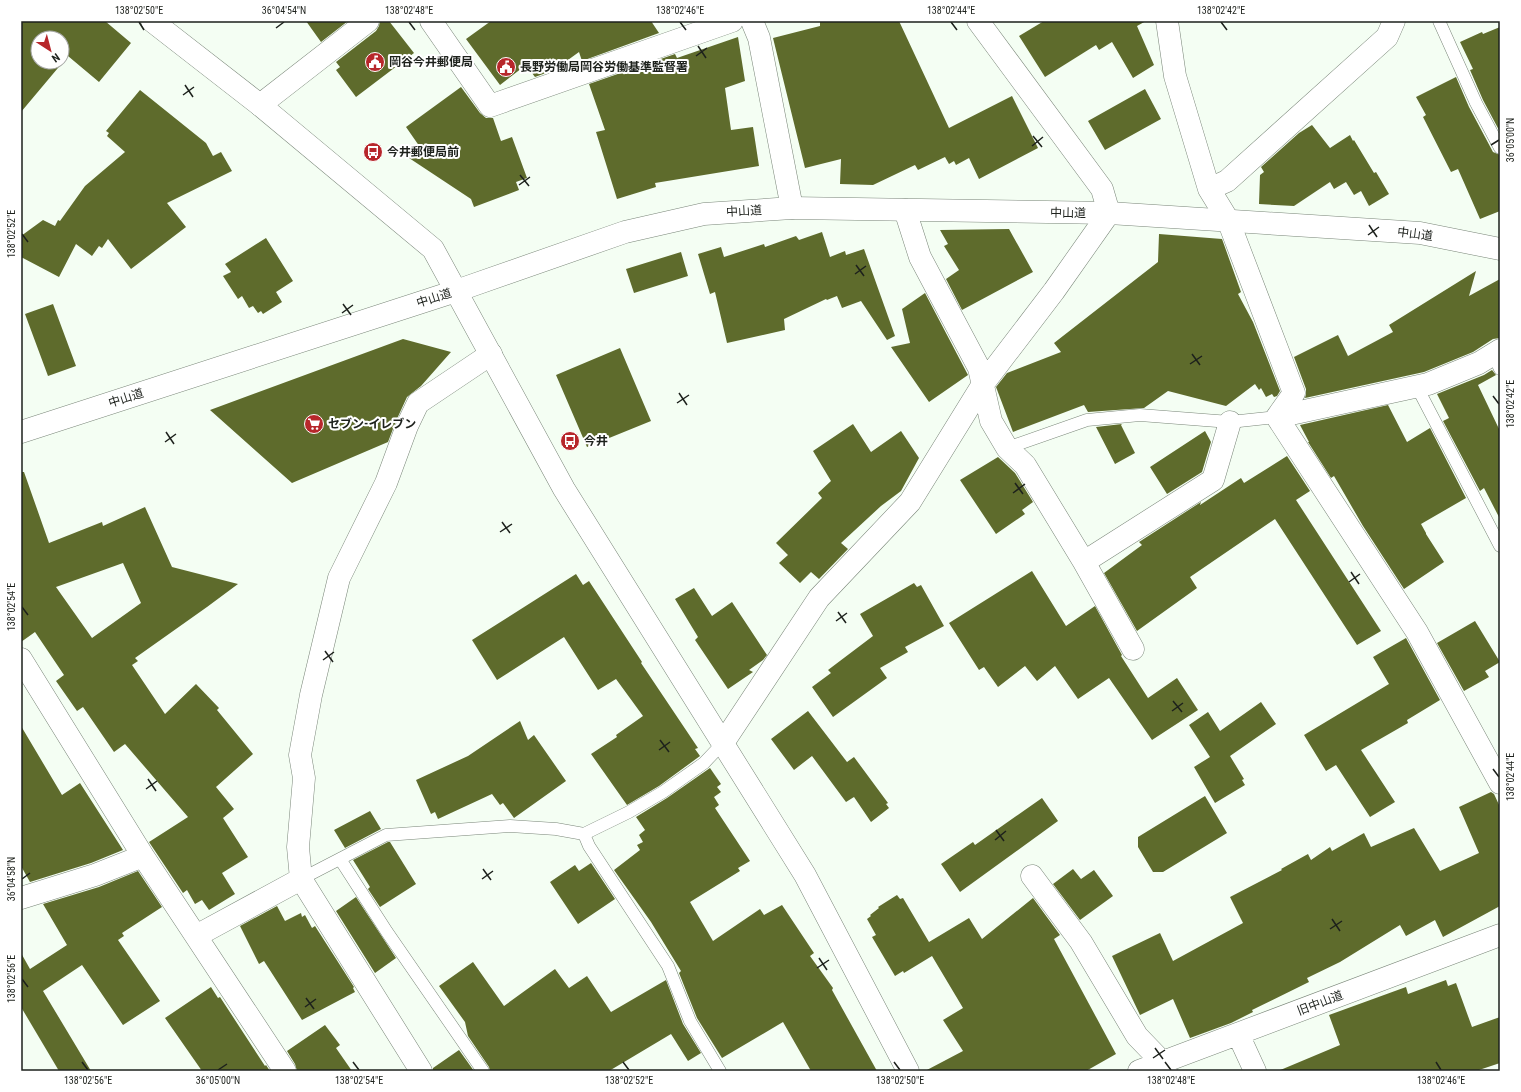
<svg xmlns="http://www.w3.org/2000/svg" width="1521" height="1092" font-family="'Roboto Condensed','Noto Sans JP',sans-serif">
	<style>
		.building { fill: #5e6b2c; fill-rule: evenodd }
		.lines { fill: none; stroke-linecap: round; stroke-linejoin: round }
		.service-casing { stroke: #7a8679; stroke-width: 13 }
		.minor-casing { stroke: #7a8679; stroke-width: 23 }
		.tertiary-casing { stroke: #7a8679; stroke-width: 23 }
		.trunk-casing { stroke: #7a8679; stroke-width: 23 }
		.service { stroke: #fff; stroke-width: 12 }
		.minor { stroke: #fff; stroke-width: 22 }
		.tertiary { stroke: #fff; stroke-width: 22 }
		.trunk { stroke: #fff; stroke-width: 22 }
		.ticks { fill: none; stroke: #1d211c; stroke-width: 1.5 }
		.labels { text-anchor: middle; stroke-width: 4; stroke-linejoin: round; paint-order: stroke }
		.poi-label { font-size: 12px; font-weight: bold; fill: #1d211c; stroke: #fff; text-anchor: start }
		.street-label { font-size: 12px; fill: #1d211c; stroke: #fff }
		.neatline { fill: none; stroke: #1d211c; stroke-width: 1.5 }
		.ticks-label { font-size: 10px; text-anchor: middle; fill: #1d211c }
	</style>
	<rect width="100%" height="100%" fill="#f4fef3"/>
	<path class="building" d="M 21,21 L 105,21 L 131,43 L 99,82 L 68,56 L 21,112 ZM 38,38 L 62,38 L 62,62 L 38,62 Z
		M 306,21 L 348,21 L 321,42 Z
		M 380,21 L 389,21 L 414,53 L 356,97 L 336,70 L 340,67 L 336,62 L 376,31 L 379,26 Z
		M 491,21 L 651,21 L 659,33 L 582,61 L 579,52 L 554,70 L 535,77 L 526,65 L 500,85 L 466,39 Z
		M 820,21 L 899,21 L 949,128 L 1012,96 L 1038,148 L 979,179 L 969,158 L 956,165 L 954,161 L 949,164 L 945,157 L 918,170 L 915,165 L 873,185 L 840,184 L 841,159 L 805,168 L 773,38 L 820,26 Z
		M 1044,21 L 1146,21 L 1137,26 L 1154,65 L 1133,78 L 1112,42 L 1099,50 L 1096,45 L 1045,77 L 1019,36 Z
		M 1500,27 L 1500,132 L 1483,100 L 1470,70 L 1473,69 L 1460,42 L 1482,32 L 1483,34 Z
		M 738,37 L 745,81 L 725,88 L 731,130 L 753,127 L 759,166 L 655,183 L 656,187 L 617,199 L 596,132 L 605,130 L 589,84 L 675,54 L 677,58 Z
		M 1456,77 L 1469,107 L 1493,152 L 1500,155 L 1500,211 L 1480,219 L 1458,169 L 1451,172 L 1423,117 L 1426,115 L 1416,97 Z
		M 461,87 L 480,113 L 486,118 L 493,118 L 501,141 L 512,137 L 527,178 L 516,182 L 519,190 L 474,207 L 471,199 L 406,156 L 422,150 L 406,127 Z
		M 1145,89 L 1161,119 L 1105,150 L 1088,121 Z
		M 140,90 L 206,143 L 213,156 L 221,152 L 232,171 L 167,203 L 186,227 L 131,269 L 108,239 L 102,248 L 99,246 L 92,256 L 76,244 L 59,277 L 21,257 L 21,236 L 43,220 L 55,226 L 58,220 L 60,221 L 85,186 L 125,152 L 107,136 L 109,133 L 106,131 Z
		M 1312,125 L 1330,148 L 1350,135 L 1353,141 L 1354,140 L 1374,173 L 1376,172 L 1389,194 L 1369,206 L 1361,191 L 1354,195 L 1346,182 L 1334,189 L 1330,182 L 1294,206 L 1259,204 L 1260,175 L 1264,172 L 1261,167 L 1299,133 Z
		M 1009,229 L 1033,272 L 962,310 L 946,279 L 959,270 L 944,246 L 948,244 L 940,230 Z
		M 822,232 L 830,257 L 845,251 L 846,255 L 864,249 L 895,336 L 887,340 L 861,301 L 842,308 L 837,296 L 827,300 L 826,299 L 784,319 L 785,330 L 727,343 L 715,292 L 710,294 L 698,254 L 721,247 L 724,257 L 764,244 L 765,247 L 796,236 L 799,240 Z
		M 1159,234 L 1222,239 L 1241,292 L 1238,294 L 1253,322 L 1280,391 L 1277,396 L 1274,397 L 1272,394 L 1266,397 L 1261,388 L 1259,390 L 1255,384 L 1226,406 L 1168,391 L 1144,408 L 1088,412 L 1084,405 L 1013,432 L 996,387 L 1007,373 L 1061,352 L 1054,343 L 1158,262 Z
		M 266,238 L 293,281 L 276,292 L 282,302 L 263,314 L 261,311 L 258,313 L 253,306 L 249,308 L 242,296 L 238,299 L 223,276 L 231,272 L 225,264 Z
		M 681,252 L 688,276 L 634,293 L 626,269 Z
		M 1476,271 L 1469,296 L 1500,279 L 1500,338 L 1493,339 L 1473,352 L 1424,372 L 1305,398 L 1306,394 L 1306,389 L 1294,357 L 1338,335 L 1348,356 L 1393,332 L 1389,325 Z
		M 925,293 L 968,375 L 929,402 L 891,347 L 910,343 L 902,309 Z
		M 53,304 L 76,366 L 48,376 L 25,314 Z
		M 403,339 L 451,352 L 421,386 L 407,397 L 396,421 L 388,442 L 292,483 L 210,410 Z
		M 620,348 L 651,421 L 587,447 L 556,375 Z
		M 1492,370 L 1496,375 L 1478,385 L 1500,431 L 1500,519 L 1484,488 L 1480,491 L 1443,421 L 1449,418 L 1437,394 L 1484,375 Z
		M 1388,405 L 1407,442 L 1430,428 L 1466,498 L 1421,524 L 1426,533 L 1426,534 L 1444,562 L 1404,589 L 1363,526 L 1334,476 L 1331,478 L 1308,442 L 1309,442 L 1300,425 Z
		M 853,424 L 871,452 L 901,431 L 919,458 L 901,491 L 881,506 L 841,543 L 848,549 L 819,579 L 811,572 L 800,583 L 779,563 L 788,555 L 776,543 L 822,498 L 818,493 L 831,481 L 813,451 Z
		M 1122,424 L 1121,425 L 1135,453 L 1115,464 L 1096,427 Z
		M 1205,431 L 1211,442 L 1202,472 L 1167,494 L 1150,467 Z
		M 1287,456 L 1310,491 L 1296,500 L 1381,631 L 1357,645 L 1275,519 L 1190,577 L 1197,588 L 1137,631 L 1104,573 L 1142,545 L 1139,542 L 1201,502 L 1200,505 L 1241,478 L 1244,483 Z
		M 998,457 L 1015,473 L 1033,502 L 1022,510 L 1025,514 L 996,534 L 960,480 Z
		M 21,472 L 24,472 L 49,543 L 102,522 L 103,526 L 145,507 L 172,567 L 238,584 L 207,607 L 135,658 L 138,661 L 132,665 L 165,714 L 196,684 L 219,708 L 217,710 L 253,754 L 216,787 L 234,809 L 223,818 L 248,857 L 222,873 L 235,894 L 209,910 L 202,900 L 195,904 L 187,890 L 183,893 L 149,842 L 188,817 L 125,744 L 114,752 L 83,707 L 77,711 L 56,681 L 64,675 L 35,632 L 21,642 ZM 123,563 L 141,603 L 92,638 L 56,587 Z
		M 1032,571 L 1066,626 L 1095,606 L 1122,655 L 1121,656 L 1148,698 L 1177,678 L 1198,710 L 1152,740 L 1109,678 L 1078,699 L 1055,666 L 1037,681 L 1025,666 L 998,687 L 984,667 L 979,670 L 949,623 Z
		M 576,574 L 583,585 L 589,581 L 642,662 L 641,663 L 698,748 L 695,749 L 700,756 L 659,786 L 627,805 L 591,754 L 617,737 L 616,735 L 643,716 L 616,679 L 598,690 L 564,637 L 497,680 L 472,640 Z
		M 914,583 L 917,587 L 921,585 L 944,626 L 905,647 L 908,652 L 880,668 L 887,678 L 833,717 L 812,687 L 831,673 L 828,670 L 873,636 L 860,614 Z
		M 694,588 L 712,616 L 732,602 L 767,655 L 763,660 L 749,670 L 753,672 L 728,689 L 695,640 L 698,637 L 675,599 Z
		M 1475,621 L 1500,662 L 1485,671 L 1489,677 L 1464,691 L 1437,643 Z
		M 1406,638 L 1440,700 L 1407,720 L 1408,723 L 1361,750 L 1395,802 L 1370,817 L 1336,765 L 1326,771 L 1304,735 L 1389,684 L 1373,657 Z
		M 1261,702 L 1276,724 L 1230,756 L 1244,779 L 1242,780 L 1245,785 L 1215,803 L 1194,767 L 1210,757 L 1189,725 L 1208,712 L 1220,731 Z
		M 808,711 L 847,762 L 854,757 L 888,803 L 886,804 L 889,808 L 871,822 L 854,797 L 846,802 L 812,756 L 794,770 L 771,739 Z
		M 520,721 L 528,740 L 534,735 L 566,781 L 514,818 L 503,803 L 500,805 L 492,794 L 438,819 L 435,812 L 431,814 L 416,780 L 468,756 Z
		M 21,726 L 62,795 L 80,783 L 123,850 L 91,863 L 30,882 L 21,866 Z
		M 710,768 L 721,784 L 717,787 L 721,792 L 714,797 L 719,805 L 715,808 L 750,861 L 738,868 L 740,871 L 690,902 L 713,941 L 760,909 L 764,915 L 782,905 L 814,953 L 810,956 L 833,988 L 832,990 L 877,1071 L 811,1071 L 783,1022 L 722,1058 L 697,1018 L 679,973 L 681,971 L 651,922 L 614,870 L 640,850 L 637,845 L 643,842 L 639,835 L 645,830 L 636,817 L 667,798 Z
		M 1491,792 L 1494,794 L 1500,807 L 1500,906 L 1443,937 L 1435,920 L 1406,936 L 1400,925 L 1340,962 L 1307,978 L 1309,982 L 1252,1010 L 1253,1012 L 1231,1023 L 1190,1038 L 1173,999 L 1140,1015 L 1112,956 L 1160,933 L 1173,961 L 1243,923 L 1230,897 L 1282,870 L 1281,869 L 1308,854 L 1311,860 L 1330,847 L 1332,851 L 1364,833 L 1371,847 L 1414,828 L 1440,871 L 1479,853 L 1459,807 Z
		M 1205,796 L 1227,833 L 1163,872 L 1153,872 L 1138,847 L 1138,837 Z
		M 1042,798 L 1058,821 L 960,892 L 941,864 L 973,842 L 975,845 Z
		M 370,811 L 381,829 L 345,848 L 334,830 Z
		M 388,842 L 390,842 L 416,884 L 380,907 L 368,889 L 370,887 L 353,860 Z
		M 591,863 L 615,899 L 578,924 L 550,882 L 575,865 L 579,871 Z
		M 1073,869 L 1081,879 L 1094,870 L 1113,896 L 1080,920 L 1053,884 Z
		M 138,871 L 162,907 L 122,933 L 124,936 L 118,940 L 160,1001 L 123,1025 L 82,965 L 43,991 L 91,1071 L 59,1071 L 21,1007 L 21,953 L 30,969 L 67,945 L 43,904 L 99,887 Z
		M 897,895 L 900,899 L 903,898 L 929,942 L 969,918 L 982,939 L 1033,898 L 1060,935 L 1054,939 L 1116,1054 L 1086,1071 L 925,1071 L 963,1051 L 943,1020 L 963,1008 L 932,956 L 904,973 L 903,971 L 895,976 L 872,937 L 876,935 L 867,919 L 871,916 L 870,915 L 879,908 L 878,907 Z
		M 356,897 L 396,958 L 375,973 L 336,911 Z
		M 277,906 L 285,921 L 301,913 L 302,917 L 305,915 L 312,928 L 315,926 L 354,987 L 353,988 L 355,992 L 302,1020 L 264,961 L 259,964 L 240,926 Z
		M 473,962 L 504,1006 L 555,969 L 569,988 L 587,976 L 611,1012 L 666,980 L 683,1024 L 701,1053 L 688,1061 L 671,1034 L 609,1071 L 490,1071 L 489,1067 L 468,1036 L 465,1022 L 439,986 Z
		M 1446,980 L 1448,986 L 1456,983 L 1472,1027 L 1500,1017 L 1500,1063 L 1476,1071 L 1278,1071 L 1340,1045 L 1329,1015 L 1406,987 L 1408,994 Z
		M 211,987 L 218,998 L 220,997 L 265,1066 L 266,1065 L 270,1071 L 202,1071 L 165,1018 Z
		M 325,1025 L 340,1045 L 336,1048 L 352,1071 L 297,1071 L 295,1064 L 287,1051 Z
		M 459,1050 L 474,1071 L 433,1071 L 433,1068 Z"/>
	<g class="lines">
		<defs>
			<path id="service" d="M 1439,21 L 1476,103 L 1500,148
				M 1493,354 L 1500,369
				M 1417,387 L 1500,546
				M 1007,448 L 1087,420 L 1140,415 L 1230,422 L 1277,417
				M 584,834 L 589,846 L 668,966 L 690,1021 L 720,1071
				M 340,859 L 387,932 L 483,1071
				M 301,879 L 386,835 L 510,826 L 556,829 L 584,834 L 629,812 L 663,792 L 704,763 L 723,743"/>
			<path id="minor" d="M 431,21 L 490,106 L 732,21
				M 752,21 L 759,38 L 792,208
				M 1167,21 L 1175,76 L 1209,189 L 1228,220 L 1294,393 L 1277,417 L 1417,632 L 1500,783
				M 260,105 L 368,21
				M 1209,189 L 1227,181 L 1387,37 L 1394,21
				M 905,210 L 920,257 L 979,368 L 991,421 L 1007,448 L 1025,465 L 1084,562 L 1133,649
				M 1277,417 L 1428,384 L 1479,363 L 1500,350
				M 1084,562 L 1213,480 L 1230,422
				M 21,659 L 143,856 L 285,1071
				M 723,743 L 819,598 L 910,502 L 983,384 L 1054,291 L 1109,213 L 1102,189 L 978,21
				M 1032,876 L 1081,942 L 1137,1036 L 1163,1063 L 1166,1071
				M 21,898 L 95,875 L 143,856
				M 196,936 L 301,879
				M 1238,1034 L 1255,1071
				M 421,1071 L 301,879 L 298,847 L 304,778 L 300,755 L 311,695 L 339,578 L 386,483 L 407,426 L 418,403 L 491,354
				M 1139,1071 L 1500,935"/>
			<path id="tertiary" d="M 152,21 L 260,105 L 433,249 L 564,489 L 805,875 L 908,1071"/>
			<path id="trunk" d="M 21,432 L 456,291 L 625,232 L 704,214 L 792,208 L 1109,213 L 1420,233 L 1500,249"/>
		</defs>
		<use href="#service" class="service-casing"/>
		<use href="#minor" class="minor-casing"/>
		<use href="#tertiary" class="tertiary-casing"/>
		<use href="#trunk" class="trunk-casing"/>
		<use href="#service" class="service"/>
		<use href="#minor" class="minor"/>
		<use href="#tertiary" class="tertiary"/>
		<use href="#trunk" class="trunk"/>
	</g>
	<path class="ticks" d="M 139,22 L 144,30M 409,22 L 415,30M 680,22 L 686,30M 951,22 L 957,30M 1221,22 L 1227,30M 276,28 L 284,22M 698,46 L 706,58M 696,56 L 707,48M 185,85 L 193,97M 183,95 L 194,87M 1033,136 L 1042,147M 1491,145 L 1499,140M 1032,146 L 1043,137M 520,175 L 529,186M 519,185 L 530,177M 1369,225 L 1377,237M 22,234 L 28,242M 1368,235 L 1379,227M 856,265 L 864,276M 855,274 L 866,266M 343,304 L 351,315M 342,313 L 353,305M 1192,354 L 1200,365M 1190,364 L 1202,356M 679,393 L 687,405M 1493,396 L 1499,404M 677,403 L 689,395M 166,432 L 174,444M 165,442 L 176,434M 1015,483 L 1023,494M 1013,493 L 1025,484M 502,522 L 510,533M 500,532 L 512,524M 1351,572 L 1359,584M 1349,582 L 1360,574M 22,607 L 28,615M 838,612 L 846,623M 836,621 L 847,613M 325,651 L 333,662M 323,660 L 334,652M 1173,701 L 1182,712M 1172,711 L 1183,703M 660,740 L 669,752M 659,750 L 670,742M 1493,769 L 1499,777M 148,779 L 156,791M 146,789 L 157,781M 996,830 L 1004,841M 995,840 L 1006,831M 483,869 L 491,880M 22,879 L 30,873M 482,879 L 493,871M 1332,919 L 1340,931M 1330,929 L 1342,921M 819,958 L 827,970M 817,968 L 829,960M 22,979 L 28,987M 306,998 L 314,1009M 305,1007 L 316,999M 1155,1048 L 1163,1059M 1153,1058 L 1165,1050M 82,1062 L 88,1070M 353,1062 L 359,1070M 623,1062 L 629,1070M 894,1062 L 900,1070M 1165,1062 L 1171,1070M 1436,1062 L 1441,1070M 218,1070 L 227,1064"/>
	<defs>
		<symbol id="civic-disc" viewBox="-11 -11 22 22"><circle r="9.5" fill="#b7272b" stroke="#fff"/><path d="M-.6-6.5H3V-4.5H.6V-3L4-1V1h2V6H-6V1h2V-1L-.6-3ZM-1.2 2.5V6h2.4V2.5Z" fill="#fff"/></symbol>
		<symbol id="bus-disc" viewBox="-11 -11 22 22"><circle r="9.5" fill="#b7272b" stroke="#fff"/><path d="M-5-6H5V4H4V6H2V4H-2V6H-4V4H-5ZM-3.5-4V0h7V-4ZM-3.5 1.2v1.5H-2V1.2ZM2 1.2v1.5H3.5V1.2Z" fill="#fff"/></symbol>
		<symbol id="supermarket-disc" viewBox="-11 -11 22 22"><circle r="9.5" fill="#b7272b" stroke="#fff"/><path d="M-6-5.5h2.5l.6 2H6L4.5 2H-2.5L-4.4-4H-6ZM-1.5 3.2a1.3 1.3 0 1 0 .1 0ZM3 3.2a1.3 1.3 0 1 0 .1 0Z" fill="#fff"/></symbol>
	</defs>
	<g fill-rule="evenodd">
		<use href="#civic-disc" x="364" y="51" width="22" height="22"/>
		<use href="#civic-disc" x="495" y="56" width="22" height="22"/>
		<use href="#bus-disc" x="362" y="141" width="22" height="22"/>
		<use href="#supermarket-disc" x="303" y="413" width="22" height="22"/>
		<use href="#bus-disc" x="559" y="430" width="22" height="22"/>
	</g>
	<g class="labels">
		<g class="poi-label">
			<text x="389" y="66">岡谷今井郵便局</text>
			<text x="520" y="71">長野労働局岡谷労働基準監督署</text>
			<text x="387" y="156">今井郵便局前</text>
			<text x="328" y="428">セブン-イレブン</text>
			<text x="584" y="445">今井</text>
		</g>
		<g class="street-label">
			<text transform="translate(744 211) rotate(-3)" y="4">中山道</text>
			<text transform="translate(1068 213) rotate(1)" y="4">中山道</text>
			<text transform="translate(1415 234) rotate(7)" y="4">中山道</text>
			<text transform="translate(434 298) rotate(-18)" y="4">中山道</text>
			<text transform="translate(126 398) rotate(-18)" y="4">中山道</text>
			<text transform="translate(1320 1003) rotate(-21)" y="4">旧中山道</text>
		</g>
	</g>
	<rect width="1521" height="1092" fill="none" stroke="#ffffff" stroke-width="44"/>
	<g transform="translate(50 50) rotate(144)"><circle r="19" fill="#ffffff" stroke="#a5a6a4"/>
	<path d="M0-3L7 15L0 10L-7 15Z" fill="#b7272b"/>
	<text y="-6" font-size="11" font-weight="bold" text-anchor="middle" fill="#1d211c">N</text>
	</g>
	<rect x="22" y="22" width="1477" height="1048" class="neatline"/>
	<g class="ticks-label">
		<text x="139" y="14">138°02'50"E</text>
		<text x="284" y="14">36°04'54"N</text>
		<text x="409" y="14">138°02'48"E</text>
		<text x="680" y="14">138°02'46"E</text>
		<text x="951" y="14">138°02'44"E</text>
		<text x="1221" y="14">138°02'42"E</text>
		<text transform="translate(1510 140) rotate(-90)" y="4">36°05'00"N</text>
		<text transform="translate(11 234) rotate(-90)" y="4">138°02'52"E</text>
		<text transform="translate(1510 404) rotate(-90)" y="4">138°02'42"E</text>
		<text transform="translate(11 607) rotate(-90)" y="4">138°02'54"E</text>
		<text transform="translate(1510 777) rotate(-90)" y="4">138°02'44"E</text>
		<text transform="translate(11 879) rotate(-90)" y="4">36°04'58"N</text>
		<text transform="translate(11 979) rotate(-90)" y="4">138°02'56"E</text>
		<text x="88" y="1084">138°02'56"E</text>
		<text x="218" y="1084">36°05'00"N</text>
		<text x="359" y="1084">138°02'54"E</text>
		<text x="629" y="1084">138°02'52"E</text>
		<text x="900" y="1084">138°02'50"E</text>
		<text x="1171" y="1084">138°02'48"E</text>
		<text x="1441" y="1084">138°02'46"E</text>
	</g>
</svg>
